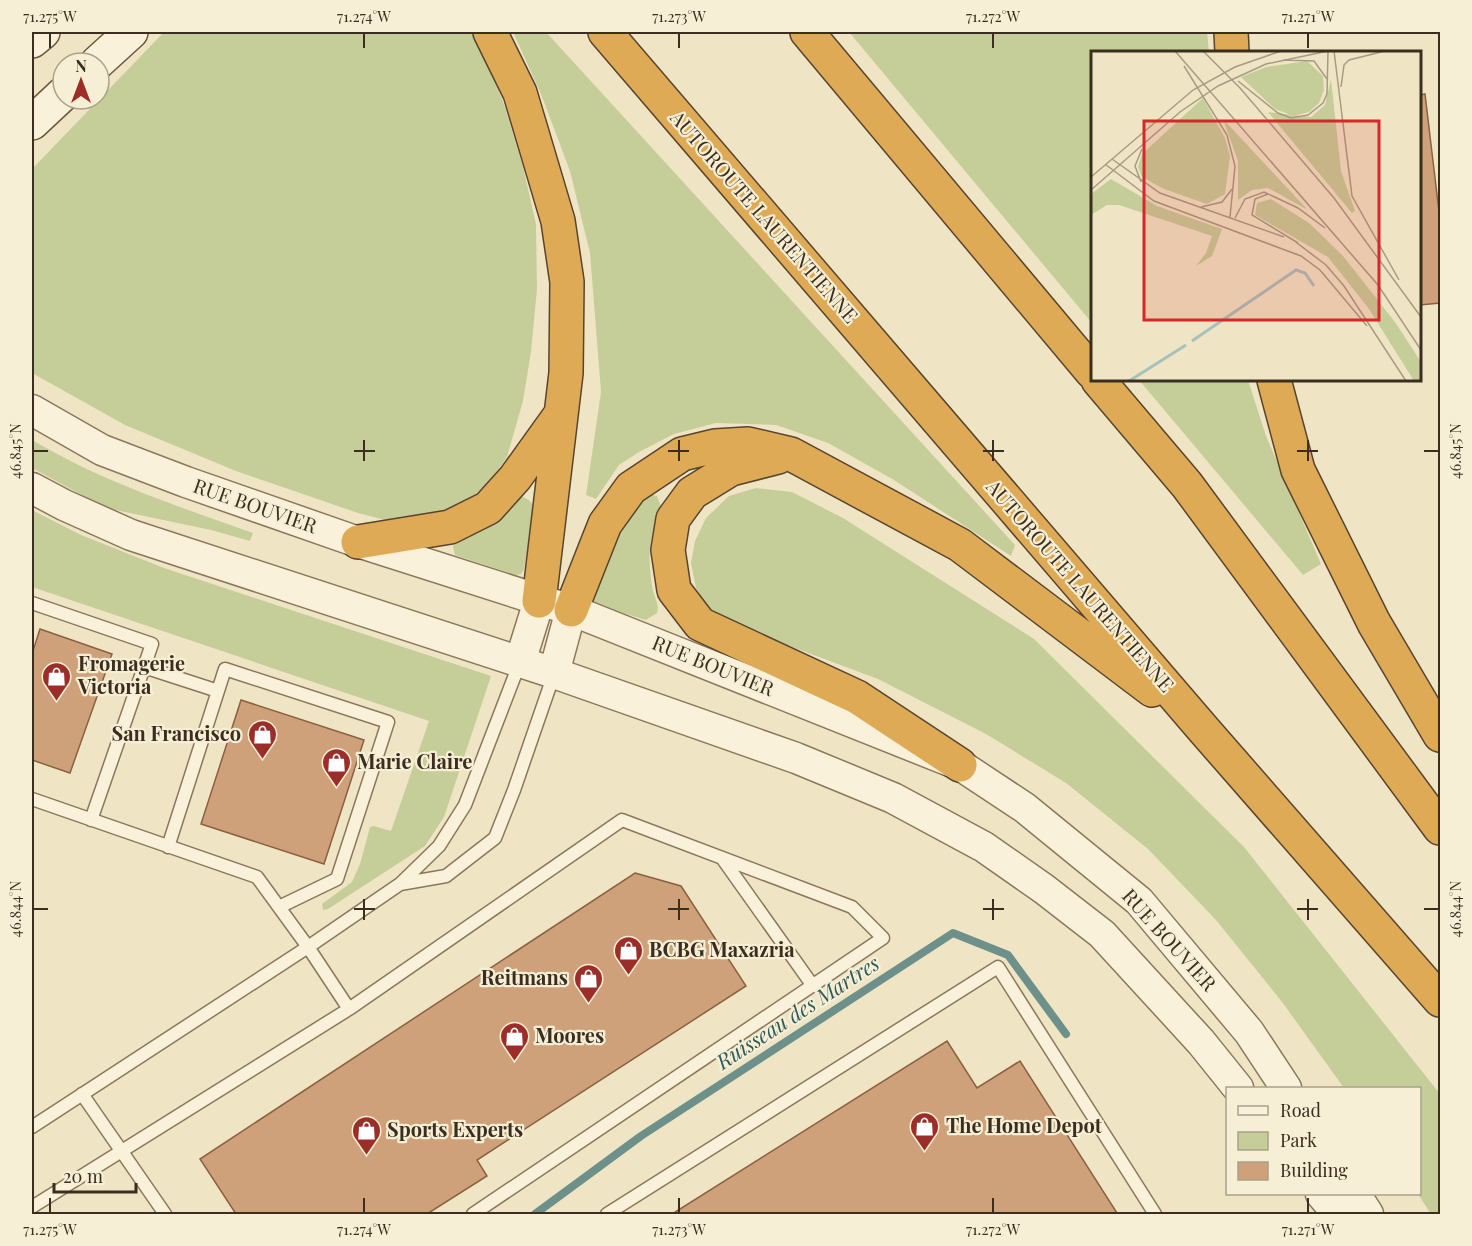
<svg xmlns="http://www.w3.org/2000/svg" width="1472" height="1246" font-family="'Playfair Display',serif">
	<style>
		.green { fill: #c5ce99 }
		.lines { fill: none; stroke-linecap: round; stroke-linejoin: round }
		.stream { stroke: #6d918a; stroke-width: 8 }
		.building { fill: #cea17a; stroke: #8a6140; stroke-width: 1.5 }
		.service-casing { stroke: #8b775b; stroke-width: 15 }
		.tertiary-casing { stroke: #8b775b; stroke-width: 33 }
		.secondary-casing { stroke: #6d583e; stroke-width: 36 }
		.motorway-casing { stroke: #58442f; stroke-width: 36 }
		.service { stroke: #f9f1d9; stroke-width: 12 }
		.tertiary { stroke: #f9f1d9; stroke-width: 30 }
		.secondary { stroke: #f9f1d9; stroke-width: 33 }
		.motorway { stroke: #dfaa55; stroke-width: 33 }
		.ticks { fill: none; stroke: #3b2e1f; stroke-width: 2 }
		.labels { text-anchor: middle; stroke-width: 4.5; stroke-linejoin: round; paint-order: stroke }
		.street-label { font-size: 20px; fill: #3b2e1f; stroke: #f6eed5 }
		.poi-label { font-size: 20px; font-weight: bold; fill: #3b2e1f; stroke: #f6eed5; text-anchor: start }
		.water-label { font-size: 21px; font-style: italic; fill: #2e5a5a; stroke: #f6eed5 }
		.inset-river { fill: none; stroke: #a7c2bc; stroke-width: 3 }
		.inset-road { fill: none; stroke: #a79c83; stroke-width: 1.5 }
		.view { fill: #d62828; fill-opacity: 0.15; stroke: #d62828; stroke-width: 3 }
		.inset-edge { fill: none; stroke: #3b2e1f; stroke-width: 3 }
		.neatline { fill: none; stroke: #3b2e1f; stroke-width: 2 }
		.ticks-label { font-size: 15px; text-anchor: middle; fill: #3b2e1f }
	</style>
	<rect width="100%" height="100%" fill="#efe5c5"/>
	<path class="green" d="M 164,32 L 472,32 L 484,55 L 505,107 L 523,167 L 536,224 L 537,289 L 531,352 L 523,401 L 507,457 L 490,481 L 469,501 L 447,513 L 397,523 L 358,513 L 236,471 L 125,425 L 32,373 L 32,169 Z
		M 513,32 L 546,32 L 1015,545 L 1011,556 L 894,480 L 828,443 L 776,425 L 716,423 L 674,434 L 639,452 L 619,465 L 596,499 L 586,495 L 601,392 L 590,253 L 570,171 L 541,94 Z
		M 849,32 L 1207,32 L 1209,52 L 1092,52 L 1092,323 Z
		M 1139,380 L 1248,380 L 1266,436 L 1321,564 L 1303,575 Z
		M 32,440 C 101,481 177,506 253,533 L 250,541 L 211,530 L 106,508 L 32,468 Z
		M 756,488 L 792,492 L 843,518 L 1034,639 L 1244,847 L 1440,1094 L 1440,1214 L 1431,1214 L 1418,1194 L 1420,1194 L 1420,1088 L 1344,1088 L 1282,1002 L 1216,920 L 1148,849 L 1066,783 L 986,734 L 878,679 L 744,629 L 709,610 L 696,588 L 691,563 L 695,541 L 706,518 L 729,496 Z
		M 646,493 L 657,496 L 661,506 C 650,539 647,551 652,586 C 653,596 660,603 657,613 L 646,620 L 593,604 L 615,533 Z
		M 523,497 L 529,500 L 535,508 L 524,569 L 521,574 L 516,575 L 455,555 L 453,547 L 455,538 L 515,498 Z
		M 32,510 L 81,535 L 164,568 L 491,676 L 444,817 L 425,846 L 328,909 L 323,910 L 322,904 L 352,882 L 360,864 L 370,827 L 374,826 L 391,831 L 429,721 L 32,587 Z"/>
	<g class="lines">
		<path class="stream" d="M 535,1214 L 641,1136 L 953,933 L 1008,955 L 1066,1034"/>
	</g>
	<path class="building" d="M 1425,94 L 1440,220 L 1440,303 L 1420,305 L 1420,95 Z
		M 40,629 L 112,654 L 70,773 L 32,760 L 32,654 Z
		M 241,700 L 364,740 L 324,864 L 201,824 Z
		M 635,873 L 681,886 L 746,986 L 477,1160 L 487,1176 L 427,1214 L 236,1214 L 200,1159 Z
		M 947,1041 L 977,1088 L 1020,1061 L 1117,1213 L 672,1214 Z"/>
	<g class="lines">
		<defs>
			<path id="service" d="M 32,603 L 152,644 L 91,820
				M 520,662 L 465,805 L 439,846 L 400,884 L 446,876 L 495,838 L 514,790 L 554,674
				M 144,667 L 218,691
				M 32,799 L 257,877 L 308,947 L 349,1009
				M 168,847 L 225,669 L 388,722 L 337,879 L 279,907
				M 722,858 L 813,986
				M 82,1094 L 165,1214
				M 32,1127 L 308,947 L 400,884
				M 32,1207 L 349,1009 L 622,820 L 852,907 L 883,938 L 473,1214
				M 607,1214 L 998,967 L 1155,1214"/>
			<path id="tertiary" d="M 32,410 L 102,450 L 186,482 L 358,542 L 571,610 L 960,765 L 1025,808 L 1139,901 L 1249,1032 L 1286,1088
				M 32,488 L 64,505 L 131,535 L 554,673 L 796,758 L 893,798 L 984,847 L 1044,889 L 1102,934 L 1201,1042 L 1238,1088
				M 520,662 L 539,601
				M 554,673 L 571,610
				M 1321,1194 L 1338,1214
				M 1355,1194 L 1368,1214"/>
			<path id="secondary" d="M 32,41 L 43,32
				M 97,63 L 131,32
				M 32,123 L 63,94"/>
			<path id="motorway" d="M 490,32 L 520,93 L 558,221 L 567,282 L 566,373 L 539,601
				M 605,32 L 1204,730 L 1440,1000
				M 807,32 L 1092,372
				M 1231,32 L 1232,52
				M 1098,380 L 1187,485 L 1440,828
				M 1274,380 L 1298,470 L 1374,623 L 1440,735
				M 778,457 L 731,469 L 692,493 L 673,519 L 668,550 L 674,590 L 700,624 L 857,697 L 960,765
				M 358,542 L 450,527 L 488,508 L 515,478 L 561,414
				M 571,610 L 605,524 L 631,488 L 682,454 L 715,446 L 748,444 L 791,454 L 960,545 L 1152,690"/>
		</defs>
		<use href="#service" class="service-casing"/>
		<use href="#tertiary" class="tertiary-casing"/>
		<use href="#secondary" class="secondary-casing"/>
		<use href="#motorway" class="motorway-casing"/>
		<use href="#service" class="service"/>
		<use href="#tertiary" class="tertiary"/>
		<use href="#secondary" class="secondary"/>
		<use href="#motorway" class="motorway"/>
	</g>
	<path class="ticks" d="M 50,33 L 50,48M 364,33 L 364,48M 679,33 L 679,48M 993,33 L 993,48M 1308,33 L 1308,48M 364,440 L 364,461M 679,440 L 679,461M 993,440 L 993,461M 1308,440 L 1308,461M 33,451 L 48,451M 354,451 L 375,451M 668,451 L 689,451M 983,451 L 1004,451M 1297,451 L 1318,451M 1424,451 L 1439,451M 364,899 L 364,920M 679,899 L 679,920M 993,899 L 993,920M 1308,899 L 1308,920M 33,909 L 48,909M 354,909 L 375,909M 668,909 L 689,909M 983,909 L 1004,909M 1297,909 L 1318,909M 1424,909 L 1439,909M 50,1198 L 50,1213M 364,1198 L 364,1213M 679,1198 L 679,1213M 993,1198 L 993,1213M 1308,1198 L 1308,1213"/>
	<defs>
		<symbol id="shop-pin" viewBox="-11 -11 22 30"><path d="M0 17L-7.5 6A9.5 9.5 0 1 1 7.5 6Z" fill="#9b2e29" stroke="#f6eed5"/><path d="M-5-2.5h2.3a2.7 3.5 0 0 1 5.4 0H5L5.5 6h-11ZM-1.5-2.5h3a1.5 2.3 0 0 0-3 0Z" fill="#fff"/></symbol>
	</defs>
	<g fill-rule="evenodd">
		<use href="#shop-pin" x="40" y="660" width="33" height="45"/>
		<use href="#shop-pin" x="246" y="718" width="33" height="45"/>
		<use href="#shop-pin" x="320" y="746" width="33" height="45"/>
		<use href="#shop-pin" x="612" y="934" width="33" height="45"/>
		<use href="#shop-pin" x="572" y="962" width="33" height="45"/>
		<use href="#shop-pin" x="498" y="1020" width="33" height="45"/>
		<use href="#shop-pin" x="908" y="1110" width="33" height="45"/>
		<use href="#shop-pin" x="350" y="1114" width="33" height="45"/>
	</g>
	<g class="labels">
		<g class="street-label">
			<text transform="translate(764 217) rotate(49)" y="7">AUTOROUTE LAURENTIENNE</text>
			<text transform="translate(255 506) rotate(19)" y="7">RUE BOUVIER</text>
			<text transform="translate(1080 586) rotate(49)" y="7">AUTOROUTE LAURENTIENNE</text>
			<text transform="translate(713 666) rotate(22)" y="7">RUE BOUVIER</text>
			<text transform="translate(1169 940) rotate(48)" y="7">RUE BOUVIER</text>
		</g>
		<g class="poi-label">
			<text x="78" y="671">Fromagerie<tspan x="78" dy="23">Victoria</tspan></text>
			<text x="241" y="741" text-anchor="end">San Francisco</text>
			<text x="357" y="769">Marie Claire</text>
			<text x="649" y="957">BCBG Maxazria</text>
			<text x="568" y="985" text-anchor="end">Reitmans</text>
			<text x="535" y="1043">Moores</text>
			<text x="946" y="1133">The Home Depot</text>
			<text x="387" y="1137">Sports Experts</text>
		</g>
		<g class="water-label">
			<text transform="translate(798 1013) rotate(-33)" y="7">Ruisseau des Martres</text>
		</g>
	</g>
	<g transform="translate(1091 51)">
		<rect width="330" height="330" fill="#efe5c5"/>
		<path d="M 216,10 L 232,25 L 233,39 L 228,52 L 218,61 L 203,65 L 184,58 L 150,26 L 175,16 ZM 240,28 L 250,120 L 264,160 L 261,162 L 177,61 L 220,66 L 234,54 ZM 112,47 L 134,87 L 139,105 L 134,143 L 116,153 L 73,138 L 51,126 L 47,116 L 51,103 ZM 132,68 L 215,157 L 215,158 L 177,137 L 161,139 L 147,149 L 147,110 ZM 20,128 L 66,155 L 131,178 L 121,205 L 105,215 L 115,202 L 121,185 L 28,154 L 16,154 L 0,164 L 0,143 ZM 180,148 L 218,172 L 252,205 L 304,271 L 330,311 L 330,330 L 323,330 L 278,258 L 237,206 L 164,164 L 166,152 Z" fill="#c5ce99"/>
		<path class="inset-river" d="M 101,290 L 205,219 L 214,222 L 223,235M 38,330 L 95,294"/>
		<path class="inset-road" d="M 84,0 L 287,234 L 330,299M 112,0 L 149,37 L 243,147 L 330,266M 243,0 L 261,145 L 308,229M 192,9 L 223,10 L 236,28M 93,15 L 136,84 L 144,115 L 139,166M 147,30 L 187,62 L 200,67 L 217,64 L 232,52 L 236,43 L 237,0M 250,36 L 253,14 L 258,9 L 294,0M 21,108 L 69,142 L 193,186M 14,113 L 63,150 L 210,205 L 229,219 L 276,275M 0,126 L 102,39 L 144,16 L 190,0M 50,131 L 44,115 L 51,98M 0,139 L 89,61 L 127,35 L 175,13 L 237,0M 177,143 L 164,148 L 161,164 L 207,192M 110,156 L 131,151 L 141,138M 144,167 L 154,148 L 173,141 L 207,157 L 234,177M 206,192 L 235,214 L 253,235 L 315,330"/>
		<path class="view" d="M 53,70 L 288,70 L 288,269 L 53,269 Z"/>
		<rect width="330" height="330" class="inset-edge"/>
	</g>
	<rect width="1472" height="1246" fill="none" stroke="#f6eed5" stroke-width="66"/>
	<rect x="1226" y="1087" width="195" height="108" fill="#f6eed5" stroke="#aba18c" stroke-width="1.5"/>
	<rect x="1238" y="1106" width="30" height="9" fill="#f9f1d9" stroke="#aba18c" stroke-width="1.5"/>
	<text x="1280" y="1117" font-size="18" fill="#3b2e1f">Road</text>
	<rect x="1238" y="1132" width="30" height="18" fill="#c5ce99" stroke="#aba18c" stroke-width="1.5"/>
	<text x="1280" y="1147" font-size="18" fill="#3b2e1f">Park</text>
	<rect x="1238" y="1162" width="30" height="18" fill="#cea17a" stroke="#aba18c" stroke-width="1.5"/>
	<text x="1280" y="1177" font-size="18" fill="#3b2e1f">Building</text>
	<g transform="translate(81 81)"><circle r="28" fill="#f6eed5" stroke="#aba18c" stroke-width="1.5"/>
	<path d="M0-4.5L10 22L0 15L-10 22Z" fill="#9b2e29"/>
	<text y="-9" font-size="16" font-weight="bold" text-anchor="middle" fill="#3b2e1f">N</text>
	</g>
	<path d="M54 1183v9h82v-9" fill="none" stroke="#3b2e1f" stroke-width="3"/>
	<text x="63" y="1183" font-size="18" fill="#3b2e1f" stroke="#f6eed5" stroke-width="4.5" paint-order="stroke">20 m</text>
	<rect x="33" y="33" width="1406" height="1180" class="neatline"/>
	<g class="ticks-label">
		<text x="50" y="22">71.275°W</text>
		<text x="364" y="22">71.274°W</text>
		<text x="679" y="22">71.273°W</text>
		<text x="993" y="22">71.272°W</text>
		<text x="1308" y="22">71.271°W</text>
		<text transform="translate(16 451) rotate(-90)" y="5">46.845°N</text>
		<text transform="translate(1456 451) rotate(-90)" y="5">46.845°N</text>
		<text transform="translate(16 909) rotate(-90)" y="5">46.844°N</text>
		<text transform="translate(1456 909) rotate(-90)" y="5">46.844°N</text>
		<text x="50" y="1235">71.275°W</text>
		<text x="364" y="1235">71.274°W</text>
		<text x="679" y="1235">71.273°W</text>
		<text x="993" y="1235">71.272°W</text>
		<text x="1308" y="1235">71.271°W</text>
	</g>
</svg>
